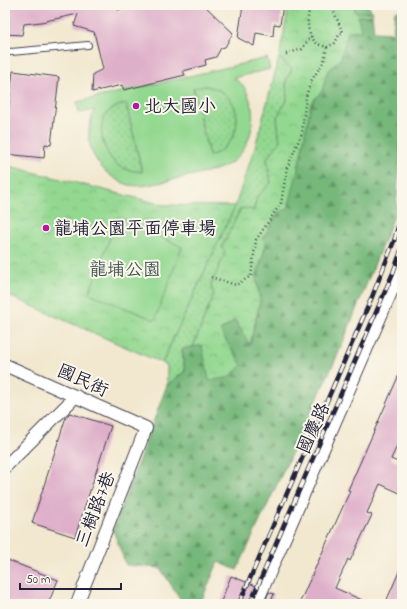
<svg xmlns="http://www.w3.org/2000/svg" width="407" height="609" font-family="'Indie Flower','LXGW WenKai TC',sans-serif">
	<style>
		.grass { fill: url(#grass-dots); stroke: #5a7d66 }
		.forest { fill: url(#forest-firs); stroke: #4c6d5a }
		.park { fill: url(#park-crowns); stroke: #5a7d66 }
		.pitch { fill: #93d890; stroke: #5a7d66; fill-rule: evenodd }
		.building { fill: #deafc9 }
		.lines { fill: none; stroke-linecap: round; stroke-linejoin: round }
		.lane-casing { stroke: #414051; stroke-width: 8 }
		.street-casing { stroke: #414051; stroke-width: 14 }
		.path { stroke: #414051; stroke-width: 2.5; stroke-dasharray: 1 3; stroke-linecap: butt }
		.lane { stroke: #fff; stroke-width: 6 }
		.street { stroke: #fff; stroke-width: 12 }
		.rail-casing { stroke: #22223b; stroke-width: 4.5 }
		.rail { stroke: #fbf7ec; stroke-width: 3; stroke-dasharray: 9; stroke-linecap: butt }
		.poi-dot { fill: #b5179e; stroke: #fbf7ec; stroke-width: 1.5 }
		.labels { text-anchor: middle; stroke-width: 4; stroke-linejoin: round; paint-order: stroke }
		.poi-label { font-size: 18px; fill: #22223b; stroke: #fbf7ec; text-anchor: start }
		.park-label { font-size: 18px; fill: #445954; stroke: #fbf7ec }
		.street-label { font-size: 18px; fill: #22223b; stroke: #fbf7ec }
	</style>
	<defs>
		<pattern id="grass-dots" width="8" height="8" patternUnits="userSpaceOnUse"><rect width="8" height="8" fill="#93d890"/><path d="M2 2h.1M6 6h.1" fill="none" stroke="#7eb97d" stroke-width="1.8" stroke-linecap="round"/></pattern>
		<pattern id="forest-firs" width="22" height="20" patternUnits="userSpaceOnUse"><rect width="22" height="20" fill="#76b87a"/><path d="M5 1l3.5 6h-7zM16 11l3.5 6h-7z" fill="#609565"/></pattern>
		<pattern id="park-crowns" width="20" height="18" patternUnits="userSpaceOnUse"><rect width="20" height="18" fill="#93d890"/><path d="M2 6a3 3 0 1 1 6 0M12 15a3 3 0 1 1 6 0" fill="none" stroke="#7eb97d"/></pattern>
	</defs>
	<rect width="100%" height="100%" fill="#fbf7ec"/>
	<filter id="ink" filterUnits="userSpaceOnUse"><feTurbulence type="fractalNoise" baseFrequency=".025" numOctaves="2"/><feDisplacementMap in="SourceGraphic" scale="8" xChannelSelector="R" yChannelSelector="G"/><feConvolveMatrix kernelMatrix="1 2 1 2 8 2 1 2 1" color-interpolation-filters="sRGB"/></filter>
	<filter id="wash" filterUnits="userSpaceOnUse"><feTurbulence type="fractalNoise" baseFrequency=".012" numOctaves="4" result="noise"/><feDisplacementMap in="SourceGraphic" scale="16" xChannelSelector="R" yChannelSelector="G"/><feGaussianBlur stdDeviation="0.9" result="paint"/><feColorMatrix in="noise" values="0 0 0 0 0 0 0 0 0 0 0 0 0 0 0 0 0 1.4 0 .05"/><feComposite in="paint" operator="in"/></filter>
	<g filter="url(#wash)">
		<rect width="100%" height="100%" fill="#f2e8cf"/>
		<path class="grass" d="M 279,58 L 292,69 L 286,81 L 287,101 L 277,117 L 280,142 L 267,158 L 271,183 L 257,197 L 254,210 L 241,208 L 222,247 L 225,253 L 211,286 L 214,294 L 193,347 L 182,350 L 185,371 L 167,385 L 167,365 L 162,363 L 235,206 L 255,147 Z
			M 205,86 C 247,91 247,144 209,156 L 193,87 Z
			M 126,103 L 142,172 C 134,171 123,170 116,164 C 103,153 95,128 107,113 C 112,108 119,105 126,103 Z"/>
		<path class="forest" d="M 353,5 L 367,5 L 373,12 L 356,13 Z
			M 395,11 L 402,11 L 402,121 L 396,211 L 339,352 L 237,570 L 218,562 L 200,604 L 179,604 L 181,600 L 160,568 L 126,565 L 113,530 L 167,385 L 185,371 L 182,349 L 202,345 L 235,320 L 250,344 L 260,301 L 256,278 L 266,245 L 263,238 L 279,212 L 298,169 L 311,103 L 322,91 L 327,72 L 341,58 L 348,30 L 358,16 L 372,15 L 374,32 L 393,33 Z"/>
		<path class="park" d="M 289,5 L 353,5 L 356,13 L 373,12 L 372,15 L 358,16 L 361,31 L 348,31 L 341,58 L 327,72 L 322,91 L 311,103 L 298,169 L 288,209 L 279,212 L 263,238 L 266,244 L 256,278 L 260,301 L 250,345 L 235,320 L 220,331 L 242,365 L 228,378 L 209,380 L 202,345 L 193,347 L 214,294 L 211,286 L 225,253 L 222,247 L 241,208 L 254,210 L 257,197 L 271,183 L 267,158 L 280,142 L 277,117 L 287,101 L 286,81 L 292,69 L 279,58 Z
			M 5,165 L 164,205 L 235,206 L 162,363 L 5,294 Z"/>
		<path class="pitch" d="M 267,58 L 270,69 L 233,78 C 236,80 242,83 244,87 C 259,110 254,145 232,162 C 220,171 195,174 180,178 C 169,180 158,184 147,185 C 142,186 134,186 129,185 C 113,180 102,170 94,156 C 86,141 88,125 95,110 L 79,113 L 77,102 ZM 205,86 C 247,91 247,145 209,156 L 193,88 ZM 126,103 L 142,171 L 142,172 C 133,171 123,170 116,164 C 104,152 95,128 107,113 C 112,108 119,105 126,103 Z
			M 118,217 L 182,247 L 155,320 L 89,293 Z"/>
		<g id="blocks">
			<path class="building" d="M 6,5 L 117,5 L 118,10 L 136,5 L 204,5 L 233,33 L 225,47 L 221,48 L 216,57 L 205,60 L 206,65 L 183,71 L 185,75 L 124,90 L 122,85 L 92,92 L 93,74 L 103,69 L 94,32 L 74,26 L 78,14 L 41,22 L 24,24 L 22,35 L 5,34 Z
				M 243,5 L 283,5 L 280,25 L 274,24 L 273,36 L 256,33 L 254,46 L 238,38 Z
				M 13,71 L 59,77 L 51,145 L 45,144 L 44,158 L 5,154 L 5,137 Z
				M 402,368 L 402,435 L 391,459 L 402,464 L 402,494 L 380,484 L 367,513 L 372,515 L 350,561 L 348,559 L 335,588 L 371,604 L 299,604 L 350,491 L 348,490 Z
				M 70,413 L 111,426 L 75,537 L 32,523 L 66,417 Z
				M 5,559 L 58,580 L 48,604 L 5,604 Z
				M 402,565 L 402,604 L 385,604 Z
				M 231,576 L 256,586 L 249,604 L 220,604 Z
				M 269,592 L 274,594 L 270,604 L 264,604 Z"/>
		</g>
	</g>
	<g filter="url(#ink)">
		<use href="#blocks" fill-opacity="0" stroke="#414051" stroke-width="1"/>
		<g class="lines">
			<defs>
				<path id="lane" d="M 5,51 L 11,52 L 88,45"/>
				<path id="street" d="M 5,365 L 146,428 L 77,604
					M 5,467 L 76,396
					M 256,604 L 395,283 L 402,266"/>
			</defs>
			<use href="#lane" class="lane-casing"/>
			<use href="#street" class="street-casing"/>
			<path class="path" d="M 311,5 C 306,17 306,36 318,44 C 320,45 324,46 327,47 L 335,43 L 339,35 L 343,33 L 331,5
				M 286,54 L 302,49 L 311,36
				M 211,277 L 236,285 L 251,276 L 256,240 L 281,203 L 287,168 L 302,133 L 306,96 L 311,81 L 324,61 L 327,47"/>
			<use href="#lane" class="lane"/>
			<use href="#street" class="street"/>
			<defs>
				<path id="rail" d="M 239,604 L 372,297 L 394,241 L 402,214
					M 250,604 L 393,273 L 402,248"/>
			</defs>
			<use href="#rail" class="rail-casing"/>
			<use href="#rail" class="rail"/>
		</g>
	</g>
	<g class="poi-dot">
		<circle cx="136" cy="106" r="4"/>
		<circle cx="46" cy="228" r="4"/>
	</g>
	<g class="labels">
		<g class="poi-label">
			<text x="144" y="112">北大國小</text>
			<text x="54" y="234">龍埔公園平面停車場</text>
		</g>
		<g class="park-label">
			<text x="125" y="275">龍埔公園</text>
		</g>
		<g class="street-label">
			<text transform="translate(83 380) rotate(24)" y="6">國民街</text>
			<text transform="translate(313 428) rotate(-66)" y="6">國慶路</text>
			<text transform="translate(95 509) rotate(-69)" y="6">三樹路7巷</text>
		</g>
	</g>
	<rect width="407" height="609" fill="none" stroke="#fbf7ec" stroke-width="20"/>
	<path d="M20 583v6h101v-6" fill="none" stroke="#22223b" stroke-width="2"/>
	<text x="26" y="583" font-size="12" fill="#22223b" stroke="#fbf7ec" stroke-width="3" paint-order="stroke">50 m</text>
</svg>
